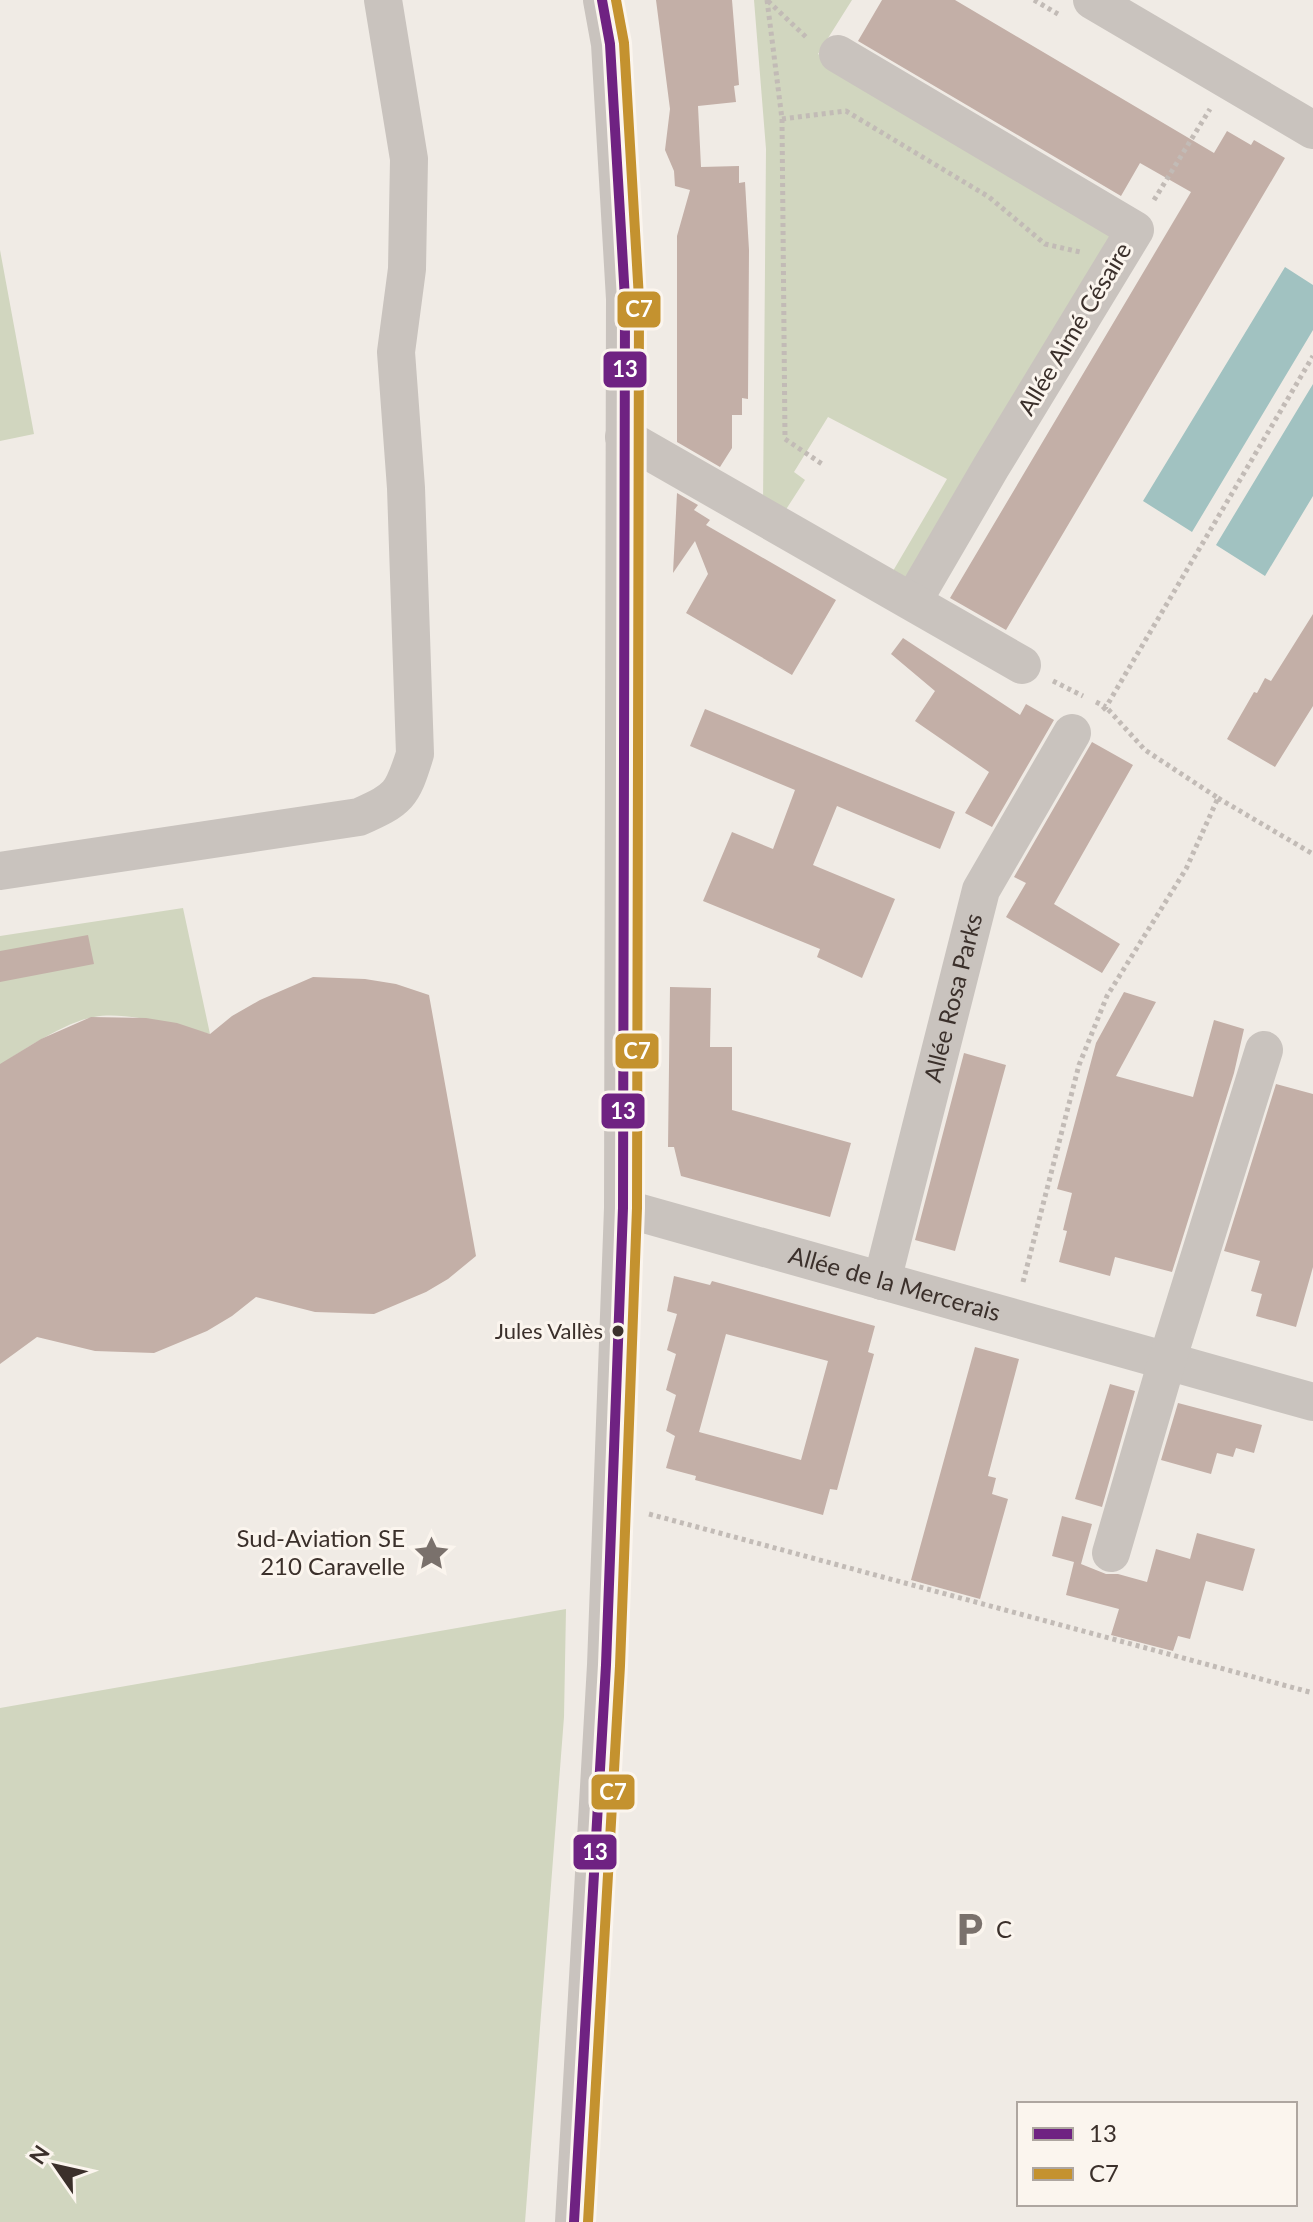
<svg xmlns="http://www.w3.org/2000/svg" width="1313" height="2222" font-family="Lato,sans-serif">
	<style>
		.green { fill: #d1d6bf }
		.water { fill: #a1c2c1 }
		.building { fill: #c3afa7; fill-rule: evenodd }
		.lines { fill: none; stroke-linecap: round; stroke-linejoin: round }
		.path { stroke: #c2bbb6; stroke-width: 5; stroke-dasharray: 4 4; stroke-linecap: butt }
		.minor { stroke: #c9c3be; stroke-width: 38 }
		.bus-1-casing { stroke: #fbf5ee; stroke-width: 16 }
		.bus-2-casing { stroke: #fbf5ee; stroke-width: 16 }
		.bus-1 { stroke: #6f2282; stroke-width: 10 }
		.bus-2 { stroke: #c4922f; stroke-width: 10 }
		.bus-dot { fill: #3b302b; stroke: #fbf5ee; stroke-width: 3 }
		.labels { text-anchor: middle; stroke-width: 6; stroke-linejoin: round; paint-order: stroke }
		.bus-label { font-size: 22px; fill: #3b302b; stroke: #fbf5ee; text-anchor: end }
		.street-label { font-size: 24px; fill: #3b302b; stroke: #fbf5ee }
		.poi-label { font-size: 24px; fill: #3b302b; stroke: #fbf5ee; text-anchor: end }
		.line-badge { stroke: #fbf5ee; stroke-width: 3 }
		.badge-label { font-size: 22px; text-anchor: middle; font-weight: bold; fill: #fff }
	</style>
	<rect width="100%" height="100%" fill="#f0ebe5"/>
	<path class="green" d="M 754,0 L 852,0 L 818,54 L 1119,237 L 913,583 L 893,571 L 947,479 L 828,417 L 794,472 L 805,480 L 785,511 L 763,503 L 766,149 Z
		M 0,250 L 34,434 L 0,441 Z
		M 183,908 L 210,1034 C 177,1026 127,1011 94,1017 C 65,1022 25,1049 0,1065 L 0,936 Z
		M 566,1609 L 564,1717 L 525,2222 L 0,2222 L 0,1708 Z"/>
	<path class="water" d="M 1285,267 L 1313,285 L 1313,330 L 1192,532 L 1143,501 Z
		M 1313,384 L 1313,496 L 1265,576 L 1216,545 Z"/>
	<path class="building" d="M 656,0 L 732,0 L 739,85 L 734,86 L 736,102 L 698,106 L 701,167 L 739,166 L 739,183 L 745,182 L 749,250 L 748,399 L 742,398 L 742,415 L 732,415 L 732,448 L 720,467 L 677,442 L 677,236 L 690,190 L 675,186 L 674,171 L 665,150 L 670,109 Z
		M 882,0 L 955,0 L 1214,153 L 1227,131 L 1251,145 L 1254,140 L 1285,158 L 1006,630 L 950,598 L 1191,192 L 1140,163 L 1121,196 L 858,41 Z
		M 677,493 L 698,505 L 694,510 L 710,520 L 706,525 L 836,600 L 792,675 L 686,613 L 708,574 L 695,541 L 673,573 Z
		M 1313,614 L 1313,706 L 1275,767 L 1227,739 L 1254,692 L 1257,693 L 1265,678 L 1271,681 Z
		M 903,638 L 1020,715 L 1026,704 L 1054,720 L 992,827 L 965,813 L 989,772 L 915,721 L 935,691 L 891,654 Z
		M 705,709 L 955,812 L 940,849 L 837,806 L 813,865 L 895,899 L 862,978 L 817,957 L 820,949 L 703,901 L 732,832 L 773,849 L 795,790 L 690,746 Z
		M 1092,742 L 1133,765 L 1054,904 L 1120,944 L 1102,973 L 1006,917 L 1026,883 L 1014,877 Z
		M 88,935 L 94,964 L 0,982 L 0,951 Z
		M 313,977 L 365,979 L 396,984 L 429,995 L 476,1256 L 448,1279 L 426,1292 L 374,1314 L 315,1312 L 256,1297 L 232,1316 L 207,1331 L 154,1353 L 95,1351 L 37,1337 L 0,1364 L 0,1064 L 41,1039 L 91,1017 L 146,1018 L 177,1023 L 210,1034 L 232,1016 L 260,1000 Z
		M 670,987 L 711,988 L 710,1047 L 732,1047 L 732,1110 L 851,1143 L 830,1217 L 681,1176 L 674,1147 L 668,1147 Z
		M 1124,992 L 1156,1002 L 1116,1076 L 1193,1097 L 1214,1020 L 1244,1029 L 1234,1073 L 1172,1272 L 1115,1257 L 1110,1276 L 1059,1262 L 1067,1231 L 1063,1230 L 1072,1193 L 1057,1189 L 1096,1043 Z
		M 964,1053 L 1006,1065 L 955,1251 L 915,1240 Z
		M 1276,1084 L 1313,1094 L 1313,1267 L 1296,1327 L 1256,1316 L 1262,1294 L 1251,1291 L 1260,1261 L 1224,1251 Z
		M 674,1276 L 710,1285 L 712,1281 L 875,1326 L 868,1352 L 874,1354 L 837,1490 L 830,1489 L 823,1515 L 695,1480 L 696,1476 L 666,1468 L 675,1436 L 666,1431 L 676,1395 L 666,1390 L 676,1354 L 667,1350 L 677,1314 L 667,1311 ZM 726,1334 L 828,1361 L 801,1460 L 699,1432 Z
		M 975,1347 L 1019,1359 L 988,1476 L 996,1478 L 992,1494 L 1008,1499 L 980,1599 L 911,1580 Z
		M 1110,1384 L 1135,1391 L 1102,1507 L 1075,1499 Z
		M 1178,1403 L 1262,1425 L 1254,1453 L 1236,1448 L 1233,1457 L 1217,1453 L 1211,1474 L 1161,1460 Z
		M 1062,1516 L 1092,1524 L 1081,1564 L 1106,1574 L 1118,1574 L 1147,1582 L 1156,1549 L 1190,1559 L 1197,1533 L 1255,1549 L 1243,1591 L 1206,1581 L 1190,1639 L 1178,1636 L 1173,1651 L 1111,1635 L 1119,1609 L 1066,1595 L 1074,1562 L 1052,1556 Z"/>
	<g class="lines">
		<path class="path" d="M 767,0 L 782,119 L 785,439 L 822,464
			M 1034,0 L 1058,14
			M 768,1 L 807,38
			M 782,119 L 846,111 L 989,197 L 1045,244 L 1080,252
			M 1154,200 L 1210,109
			M 1053,681 L 1083,696
			M 1096,702 L 1106,707 L 1313,356
			M 1218,798 L 1313,854
			M 1023,1282 L 1079,1065 L 1107,996 L 1186,869 L 1218,798 L 1145,750 L 1106,707 L 1101,711
			M 649,1514 L 1313,1693"/>
		<g class="minor">
			<path d="M 1092,0 L 1313,130"/>
			<path d="M 838,54 L 1135,230 L 991,467 L 913,601"/>
			<path d="M 624,437 L 1022,665"/>
			<path d="M 0,871 L 359,817 C 399,799 402,796 415,754 L 406,488 L 396,352 L 407,269 L 409,159 L 383,0"/>
			<path id="s1" d="M 623,1208 L 1313,1402"/>
			<path id="s2" d="M 882,1281 L 981,890 L 1072,733"/>
			<path d="M 1111,1553 L 1167,1361 L 1264,1050"/>
			<path d="M 574,2222 L 606,1665 L 623,1208 L 625,299 L 610,44 L 602,0"/>
		</g>
		<defs>
			<path id="bus-1" d="M 574,2222 L 606,1665 L 623,1208 L 625,299 L 610,44 L 602,0"/>
			<path id="bus-2" d="M 588,2222 L 620,1666 L 637,1208 L 639,299 L 624,43 L 616,0"/>
		</defs>
		<use href="#bus-1" class="bus-1-casing"/>
		<use href="#bus-2" class="bus-2-casing"/>
		<use href="#bus-1" class="bus-1"/>
		<use href="#bus-2" class="bus-2"/>
	</g>
	<defs>
		<symbol id="sight-bare" viewBox="-9 -9 18 18"><path d="M0-6L1.8-2.2L6-1.7L2.9 1.2L3.7 5.4L0 3.3L-3.7 5.4L-2.9 1.2L-6-1.7L-1.8-2.2Z" fill="#7a716c" stroke="#fbf5ee" stroke-width="2.5" paint-order="stroke"/></symbol>
		<symbol id="parking-bare" viewBox="-9 -9 18 18"><path d="M-3.5-5.5H1a3.5 3.5 0 0 1 0 7H-1V5.5H-3.5ZM-1-3.4V-.6H.8a1.4 1.4 0 0 0 0-2.8Z" fill="#7a716c" stroke="#fbf5ee" stroke-width="2.5" paint-order="stroke"/></symbol>
	</defs>
	<g fill-rule="evenodd">
		<use href="#sight-bare" x="406" y="1528" width="51" height="51"/>
		<use href="#parking-bare" x="944" y="1904" width="51" height="51"/>
	</g>
	<circle class="bus-dot" cx="618" cy="1331" r="7"/>
	<g class="labels">
		<g class="bus-label">
			<text x="603" y="1339">Jules Vallès</text>
		</g>
		<g class="street-label">
			<text transform="translate(1075 329) rotate(-59)" y="8">Allée Aimé Césaire</text>
			<text dy="8" stroke="none"><textPath href="#s2" startOffset="292">Allée Rosa Parks</textPath></text>
			<text dy="8" stroke="none"><textPath href="#s1" startOffset="282">Allée de la Mercerais</textPath></text>
		</g>
		<g class="poi-label">
			<text x="405" y="1547">Sud-Aviation SE<tspan x="405" dy="28">210 Caravelle</tspan></text>
			<text x="996" y="1938" text-anchor="start">C</text>
		</g>
	</g>
	<g class="line-badge">
		<rect x="616" y="290" width="46" height="39" rx="8" fill="#c4922f"/>
		<rect x="602" y="350" width="46" height="39" rx="8" fill="#6f2282"/>
		<rect x="614" y="1032" width="46" height="38" rx="8" fill="#c4922f"/>
		<rect x="600" y="1092" width="46" height="38" rx="8" fill="#6f2282"/>
		<rect x="590" y="1773" width="46" height="38" rx="8" fill="#c4922f"/>
		<rect x="572" y="1833" width="46" height="38" rx="8" fill="#6f2282"/>
	</g>
	<g class="badge-label">
		<text x="639" y="317">C7</text>
		<text x="625" y="377">13</text>
		<text x="637" y="1059">C7</text>
		<text x="623" y="1119">13</text>
		<text x="613" y="1800">C7</text>
		<text x="595" y="1860">13</text>
	</g>
	<rect x="1017" y="2102" width="280" height="104" fill="#fbf5ee" stroke="#aea6a0" stroke-width="2"/>
	<rect x="1033" y="2128" width="40" height="12" fill="#6f2282" stroke="#aea6a0" stroke-width="2"/>
	<text x="1089" y="2142" font-size="24" fill="#3b302b">13</text>
	<rect x="1033" y="2168" width="40" height="12" fill="#c4922f" stroke="#aea6a0" stroke-width="2"/>
	<text x="1089" y="2182" font-size="24" fill="#3b302b">C7</text>
	<g transform="translate(56 2166) rotate(304)" stroke="#fbf5ee" stroke-width="6" paint-order="stroke">
	<path d="M0-6L14 30L0 20L-14 30Z" fill="#3b302b"/>
	<text y="-12" font-size="22" font-weight="bold" text-anchor="middle" fill="#3b302b">N</text>
	</g>
</svg>
